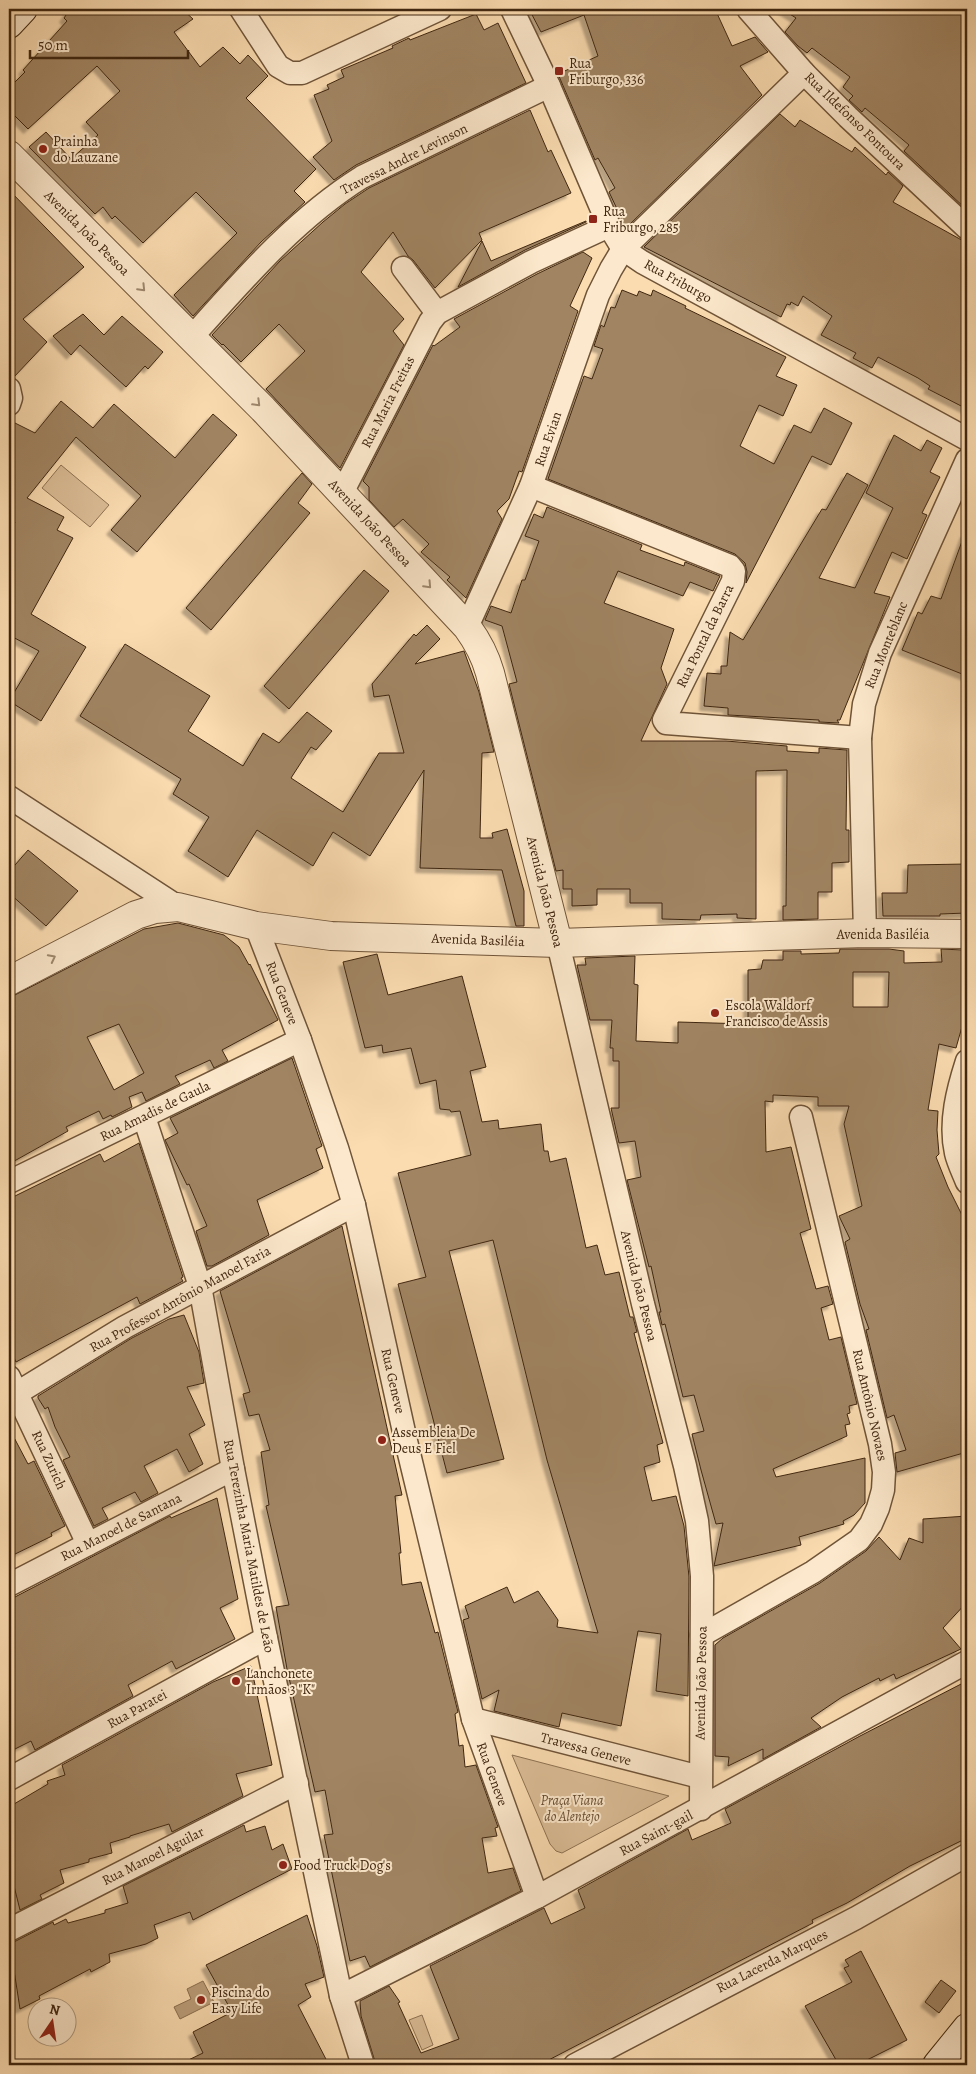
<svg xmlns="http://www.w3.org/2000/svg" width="976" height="2074" viewBox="0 0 976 2074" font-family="Alegreya,serif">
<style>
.green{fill:#dbbd96;stroke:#8e7253}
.water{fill:#bb9e7a;stroke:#8a6e50}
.building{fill:#a18564;stroke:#402710;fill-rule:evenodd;filter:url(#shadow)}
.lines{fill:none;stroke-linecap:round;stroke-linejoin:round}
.minor-casing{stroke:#6f5438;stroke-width:25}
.tertiary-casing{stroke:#6f5438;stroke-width:30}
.secondary-casing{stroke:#402710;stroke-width:30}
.minor{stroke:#fce8cc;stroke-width:22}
.tertiary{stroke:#fce8cc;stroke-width:28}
.secondary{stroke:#fce8cc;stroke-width:28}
.oneway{stroke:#9e886e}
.poi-dot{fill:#8f2418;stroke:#fce8cc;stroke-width:2}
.labels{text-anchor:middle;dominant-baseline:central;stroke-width:4;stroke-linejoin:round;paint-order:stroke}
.poi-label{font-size:14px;fill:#402710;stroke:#fce8cc;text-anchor:start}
.street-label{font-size:14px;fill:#402710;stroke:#fce8cc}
.park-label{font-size:14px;font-style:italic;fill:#674c32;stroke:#fce8cc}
</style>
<defs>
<filter id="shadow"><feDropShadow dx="-4.5" dy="4.5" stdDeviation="1" flood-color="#0004"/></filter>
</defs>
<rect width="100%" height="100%" fill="#fbdcb1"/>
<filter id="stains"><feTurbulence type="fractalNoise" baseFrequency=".004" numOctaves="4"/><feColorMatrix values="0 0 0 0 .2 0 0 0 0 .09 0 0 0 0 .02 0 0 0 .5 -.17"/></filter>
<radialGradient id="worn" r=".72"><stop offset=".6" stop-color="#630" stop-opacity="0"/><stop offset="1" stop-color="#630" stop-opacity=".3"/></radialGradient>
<g class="green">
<path d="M61,465L109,505L90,527L42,488Z"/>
<path d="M512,1755L669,1796L562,1853L556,1851L550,1844Z"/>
<path d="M422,2015L433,2045L422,2050L409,2020Z"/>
</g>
<path class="water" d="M203,1981L214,2002L180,2019L174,2007L191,1999L187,1989Z"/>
<g class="building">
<path d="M70,9H182L193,19L174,32L200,67L223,47L240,64L248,55L268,76L246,98L316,169L294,191L305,202L261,242L193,316L174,295L237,233L196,192L143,243L115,216L112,219L103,207L95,214L29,147L46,132L71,159L98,135L86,122L120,91L97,66L28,129L9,110V88L25,72L23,70L67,21L64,18Z"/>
<path d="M529,9H715L732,46L755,37L768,52L740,66L762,95L626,228L609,192L615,188L598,158L595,160L558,74L598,56L584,15L541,32Z"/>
<path d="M782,9H967V210L904,151L909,145L865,108L862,112L849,100L853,96L843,87L850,77L812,48L807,53L798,46L785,32L796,18Z"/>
<path d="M476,14L484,30L498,23L526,83L356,165L334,180L313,157L332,141L314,95L329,89L327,85L344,77L341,70L393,48L392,46L409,38L410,40Z"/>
<path d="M530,110L548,152L551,150L571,193L479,233L482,240L435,288L413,260L408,256L393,232L361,272L404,319L393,331L404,345L340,468L266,389L305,351L279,324L241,362L223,344L222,345L212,335L280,261L323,222L345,204L369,188Z"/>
<path d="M780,114L795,127L800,120L852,152L855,147L886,175L888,172L903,186L893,202L967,243V409L928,389L930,386L918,378L878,357L872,368L853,358L856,353L821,335L832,316L803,296L798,306L791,302L790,305L787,304L781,317L644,247Z"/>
<path d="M9,190L84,267L23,319L47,342L14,377L9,376Z"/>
<path d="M586,221V222L525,250L458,287L482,241L491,261Z"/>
<path d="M583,252L592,258L570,306L578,311L522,472L519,471L509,499L497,511L502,519L466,598L447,580L450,577L421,552L429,544L403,519L394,527L369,500V487L363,481L433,345L434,346L460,327L454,319L537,274Z"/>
<path d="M622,290L637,296L639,291L651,296L653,290L686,306L685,308L786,357L776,376L797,385L783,416L759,405L740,446L774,464L794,425L811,433L824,408L852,423L831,465L812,456L746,583L747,572L745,563L735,554L548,479L584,376L592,379L603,349L594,346L601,325L604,327L611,307L615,308Z"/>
<path d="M83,314L104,335L122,316L163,352L148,369L145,366L126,387L80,345L71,355L53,336Z"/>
<path d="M61,401L93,428L114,404L175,458L213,414L237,435L137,552L111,530L141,496L76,437L27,498L64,517L57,530L73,538L31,614L86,647L41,721L9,701L39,651L9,635V534L15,522L9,520V420L35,433Z"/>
<path d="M894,435L921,451L927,440L942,448L930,472L940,477L922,513L927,515L907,559L892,552L874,593L890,597L840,720H837L839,723L819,722V720L728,715V708L704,706L707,673L721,674V666H727L730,632L743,640L822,509L826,510L847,473L868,485L819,578L855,588L893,508L866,493Z"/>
<path d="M302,473L312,484L298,503L310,513L211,630L186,608Z"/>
<path d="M547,507L642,545L640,550L684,566L685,562L720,576L713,591L690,582L683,596L618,571L604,603L674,629L661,668L667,684L641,741H726L787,746V751L819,753V748L847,750L846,830H849V862L832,863V892H818V919L783,920V906H786L787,770L756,771V919L737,918V914L701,915L700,920L662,919V903H630V889H597V905L572,906V889H563V870L556,871L509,684L517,682L502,626L485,620L491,606L511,613L522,580H525L539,541L525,536L534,514L543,518Z"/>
<path d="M965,533H967V676L902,650L918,612L922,614L931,596L941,599Z"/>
<path d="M364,570L389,591L289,709L264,686Z"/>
<path d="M427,625L440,639L415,664L464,651L479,692L494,752L482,753L480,838H493L492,833L507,829L524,891V926H516L502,870L420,868L424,770L370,856L333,832L313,866L257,830L228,877L188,851L209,817L173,794L181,779L80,716L125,644L210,696L188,731L243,766L263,733L279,743L307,712L332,731L316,750L311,747L291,778L343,812L379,753H404L389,695L374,697L372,684L414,634L416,636Z"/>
<path d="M28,850L78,891L46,926L9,893V872Z"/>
<path d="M967,864V913L940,914V916H883L882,893H907L908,865Z"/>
<path d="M178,923L224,935L239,947L249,965L250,964L278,1020L222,1050L228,1061L214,1068L210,1060L175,1076L180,1084L146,1101L142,1092L129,1097L132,1107L112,1117L111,1115L103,1119L99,1111L66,1127L68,1131L9,1164V998L144,929ZM119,1024L144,1073L114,1090L87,1037Z"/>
<path d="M840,949H889L904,951V963L942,962L941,949L963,950L962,956H967V1009L956,1048L939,1044L928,1110L938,1111L937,1130L939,1154L936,1157L948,1187L967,1225V1452L897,1472L895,1453L906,1450L894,1415L887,1418L866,1330L869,1329L860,1304L845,1242L850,1239L839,1216L862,1206L844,1124L849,1106H818V1097L773,1095V1102L765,1101L766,1152L791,1147L811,1229L800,1233L816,1289L828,1286L833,1304L821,1308L829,1340L841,1337L857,1404L849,1406L850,1413L847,1414L850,1424L845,1425L847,1436L773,1469L776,1477L865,1458V1503L854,1515L843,1521L844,1524L799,1537L801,1545L714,1566L723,1523L716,1524L701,1470L692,1434L704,1431L694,1395L683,1397L665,1324L662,1325L659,1312H661L651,1266L649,1267L627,1180L641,1177L635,1141L619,1143L611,1108H619V1061H613V1048H610L612,1020H590L577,965H586L585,958L635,956L634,984L638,985L636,1041L678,1043V1022L748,1024V970L761,969L763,960H783V951H801V954L839,953ZM853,972H889L888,1007H853Z"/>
<path d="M377,954L388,995L462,976L486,1067L470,1071L482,1122L498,1120L499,1129L541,1124L544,1151H548L550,1162L566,1158L586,1248L597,1245L605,1275L619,1272L630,1317H633L637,1332L634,1333L663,1443L657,1445L660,1462L644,1467L652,1501L676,1496L684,1526L689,1577L688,1696L656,1691L661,1634L638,1631L621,1726L562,1713L559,1727L494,1711L499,1690L482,1699L463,1620L469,1618L465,1606L507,1587L514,1603L538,1591L558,1620L557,1627L598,1633L547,1460L493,1240L449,1251L504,1459L447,1473L398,1284L426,1277L398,1173L471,1155L460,1111L451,1112L450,1110L440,1109L436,1080L420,1084L411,1048L383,1053L382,1045L365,1048L343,962Z"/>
<path d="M292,1058L322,1146L316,1149L323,1168L257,1200L269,1235L212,1266H207L196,1231L207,1226L189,1184L187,1185L166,1142L165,1140L178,1133L170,1118Z"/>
<path d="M139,1143L183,1277L181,1278L183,1281L140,1304L137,1297L16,1362L9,1348V1199L100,1154L104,1162Z"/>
<path d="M342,1226L402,1495L395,1496L401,1553H399L402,1585L421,1582L435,1633L438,1632L458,1712L455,1714L459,1746L463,1745L465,1767L476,1765L498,1827L495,1828L497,1836L482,1838L488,1873L513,1868L521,1891L370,1967L365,1956L350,1961L324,1835L333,1834L325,1790L315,1792L287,1669L276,1607L289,1605L266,1506L269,1505L261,1452L270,1450L259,1414L249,1416L243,1394L250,1392L220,1291Z"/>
<path d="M184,1315L199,1352L204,1383L187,1387L205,1425L189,1434L203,1464L189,1472L177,1449L144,1466L158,1493L141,1502L135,1492L102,1508L108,1519L94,1526L63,1460L70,1457L55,1427L48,1407L45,1409L38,1398V1396L132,1338L169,1319Z"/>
<path d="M9,1428L28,1464L34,1461L65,1526L51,1533L52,1536L9,1557Z"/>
<path d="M217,1498L238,1599L220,1608L235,1639L176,1669L172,1661L128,1685L133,1696L35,1750L31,1741L9,1752V1598L15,1597L170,1516L171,1518Z"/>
<path d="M967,1516V1602L943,1628L961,1649L896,1679L894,1674L880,1681L879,1678L842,1697L811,1718L821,1727L763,1759V1749L728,1766L729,1757L715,1756V1645L723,1638L820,1583L866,1551L879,1537L900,1560L909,1538L923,1543V1519Z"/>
<path d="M251,1666L272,1765L236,1774L243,1796L172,1832L169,1824L130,1836V1837L110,1843L112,1853L89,1859V1862L60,1870L64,1883L40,1895L42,1899L20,1910L13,1882L9,1885V1807L48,1784L47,1781L65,1775L62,1765L213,1682Z"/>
<path d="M967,1681V1838L910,1866L847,1903L812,1920L813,1923L539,2065H376L361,2016L360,2001L389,1986L400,2002L398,2003L421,2053L459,2039L430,1966L544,1908L551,1924L585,1908L578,1890L688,1829L692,1840L731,1823L725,1809L860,1736Z"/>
<path d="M244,1825L246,1832L265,1826L272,1850L283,1844L292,1869L193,1920L190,1912L154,1925L158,1938L146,1944L109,1954L110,1962L91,1972L90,1969L39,1996L40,1999L20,2009L10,1944L53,1922L54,1925L66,1919L68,1923L105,1913V1910L128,1903L123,1886Z"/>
<path d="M307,1915L317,1946L324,1977L305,1984L311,1997L298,2005L329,2065H178L203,2053L193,2032L232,2012L206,1965Z"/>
<path d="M861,1951L907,2040L857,2065H839L805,2006L852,1982L844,1968L849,1966L845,1960Z"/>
<path d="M941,1980L956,1991L939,2013L925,2002Z"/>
</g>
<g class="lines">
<defs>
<g id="minor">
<path d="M241,9L278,66L290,73H302L440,9"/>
<path d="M512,9L549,86L609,226L623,249L642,262L967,439"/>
<path d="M748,9L804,73L848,117L967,228"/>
<path d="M403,268L437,313"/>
<path d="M191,338C243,280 295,219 362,177L549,86"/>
<path d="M9,389L11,398L9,404"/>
<path d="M531,486L730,566L734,571L733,581L664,720L666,723L860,738"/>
<path d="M342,493L430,322L437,313L531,262L609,226"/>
<path d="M467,627L531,486L598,295L611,269L623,249L804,73"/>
<path d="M9,797L178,907"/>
<path d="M256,926L300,1040L337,1148L354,1205L406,1441L473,1719L537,1897"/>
<path d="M865,933L860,738L864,704L880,653L967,460"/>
<path d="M558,943L643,1304L685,1466L697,1521L702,1576L701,1809"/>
<path d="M967,1061C958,1089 949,1122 956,1153C958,1162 963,1172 967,1182"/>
<path d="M144,1117L200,1286L233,1469L266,1638L341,1996L363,2065"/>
<path d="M9,1182L300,1040"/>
<path d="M9,1377L88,1544"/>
<path d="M9,1398L125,1327L354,1205"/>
<path d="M9,1585L233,1469"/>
<path d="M702,1635L813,1572L859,1540L871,1524L878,1508L883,1490L884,1472L880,1444L801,1117"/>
<path d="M473,1719L700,1777"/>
<path d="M9,1779L266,1638"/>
<path d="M9,1930L297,1783"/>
<path d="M341,1996L537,1897L967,1662"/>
<path d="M575,2065L856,1918L967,1855"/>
</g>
<g id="tertiary">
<path d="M9,155L263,409L467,627C478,642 485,655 490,673L558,943"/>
<path d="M9,981L136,915L155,909L178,907L256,926L331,936L359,937L558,943L865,933L967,934"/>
</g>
<g id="secondary">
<path d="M9,24L23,9"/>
<path d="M937,2065L967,2028"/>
</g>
</defs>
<use href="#minor" class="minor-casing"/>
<use href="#tertiary" class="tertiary-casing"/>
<use href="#secondary" class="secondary-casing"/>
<use href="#minor" class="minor"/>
<use href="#tertiary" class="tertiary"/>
<use href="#secondary" class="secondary"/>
</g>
<defs><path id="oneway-chevron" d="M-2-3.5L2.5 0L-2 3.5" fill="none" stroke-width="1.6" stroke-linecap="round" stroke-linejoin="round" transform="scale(1.25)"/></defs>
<g class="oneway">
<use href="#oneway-chevron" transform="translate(142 288) rotate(46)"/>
<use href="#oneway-chevron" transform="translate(257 403) rotate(45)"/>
<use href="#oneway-chevron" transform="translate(428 585) rotate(47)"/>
<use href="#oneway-chevron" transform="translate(52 958) rotate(-27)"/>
</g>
<g class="poi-dot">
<rect x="554" y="66" width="10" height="10" rx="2.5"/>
<circle cx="43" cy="149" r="5"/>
<rect x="588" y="214" width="10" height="10" rx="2.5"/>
<circle cx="715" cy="1013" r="5"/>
<circle cx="382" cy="1440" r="5"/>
<circle cx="236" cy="1681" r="5"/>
<circle cx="283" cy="1865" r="5"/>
<circle cx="201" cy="2000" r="5"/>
</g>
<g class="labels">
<g class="poi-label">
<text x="569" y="63">Rua<tspan x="569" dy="16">Friburgo, 336</tspan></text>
<text x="53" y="141">Prainha<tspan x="53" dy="16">do Lauzane</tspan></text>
<text x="603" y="211">Rua<tspan x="603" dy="16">Friburgo, 285</tspan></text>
<text x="725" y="1005">Escola Waldorf<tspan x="725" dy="16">Francisco de Assis</tspan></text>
<text x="392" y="1432">Assembleia De<tspan x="392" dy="16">Deus E Fiel</tspan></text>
<text x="246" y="1673">Lanchonete<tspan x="246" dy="16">Irmãos 3 "K"</tspan></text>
<text x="293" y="1865">Food Truck Dog's</text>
<text x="211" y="1992">Piscina do<tspan x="211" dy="16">Easy Life</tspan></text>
</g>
<g class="street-label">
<text transform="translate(855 121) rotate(44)">Rua Ildefonso Fontoura</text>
<text transform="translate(404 159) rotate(-27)">Travessa Andre Levinson</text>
<text transform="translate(87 233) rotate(45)">Avenida João Pessoa</text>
<text transform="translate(678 281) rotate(29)">Rua Friburgo</text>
<text transform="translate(388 402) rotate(-63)">Rua Maria Freitas</text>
<text transform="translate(548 439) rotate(-71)">Rua Evian</text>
<text transform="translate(370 523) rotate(47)">Avenida João Pessoa</text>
<text transform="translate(705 636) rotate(-64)">Rua Pontal da Barra</text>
<text transform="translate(886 645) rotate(-68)">Rua Monteblanc</text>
<text transform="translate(545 892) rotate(76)">Avenida João Pessoa</text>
<text x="883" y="934">Avenida Basiléia</text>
<text transform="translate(478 940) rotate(2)">Avenida Basiléia</text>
<text transform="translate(282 993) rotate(69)">Rua Geneve</text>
<text transform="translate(155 1111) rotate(-26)">Rua Amadis de Gaula</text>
<text transform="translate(639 1286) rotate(76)">Avenida João Pessoa</text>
<text transform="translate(180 1299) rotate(-29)">Rua Professor Antônio Manoel Faria</text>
<text transform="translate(393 1381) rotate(77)">Rua Geneve</text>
<text transform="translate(870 1405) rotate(77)">Rua Antônio Novaes</text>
<text transform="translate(49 1460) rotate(65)">Rua Zurich</text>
<text transform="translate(121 1527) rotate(-27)">Rua Manoel de Santana</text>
<text transform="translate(249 1546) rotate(79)">Rua Terezinha Maria Matildes de Leão</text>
<text transform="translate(701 1683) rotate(-89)">Avenida João Pessoa</text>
<text transform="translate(137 1709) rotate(-29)">Rua Paratei</text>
<text transform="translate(586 1749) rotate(15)">Travessa Geneve</text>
<text transform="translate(492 1774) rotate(70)">Rua Geneve</text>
<text transform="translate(656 1833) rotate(-28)">Rua Saint-gail</text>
<text transform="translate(153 1856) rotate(-27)">Rua Manoel Aguilar</text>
<text transform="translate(772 1961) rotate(-27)">Rua Lacerda Marques</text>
</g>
<g class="park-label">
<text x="572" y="1800">Praça Viana<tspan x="572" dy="16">do Alentejo</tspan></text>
</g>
</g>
<rect width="976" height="2074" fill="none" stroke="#fbdcb1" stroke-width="30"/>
<rect x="10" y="10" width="956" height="2054" fill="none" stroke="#402710" stroke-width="2.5"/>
<rect x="15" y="15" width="946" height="2044" fill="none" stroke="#402710"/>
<g transform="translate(52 2022) rotate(13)"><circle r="24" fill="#fce8cc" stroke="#b19b81"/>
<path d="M0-4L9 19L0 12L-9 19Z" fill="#8f2418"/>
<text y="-8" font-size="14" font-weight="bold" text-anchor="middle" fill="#402710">N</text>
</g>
<path d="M30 50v8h158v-8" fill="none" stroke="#402710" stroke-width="2.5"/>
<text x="38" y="50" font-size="15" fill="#402710" stroke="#fce8cc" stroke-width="4" paint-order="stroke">50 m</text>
<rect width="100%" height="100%" filter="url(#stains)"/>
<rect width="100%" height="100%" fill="url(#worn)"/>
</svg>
